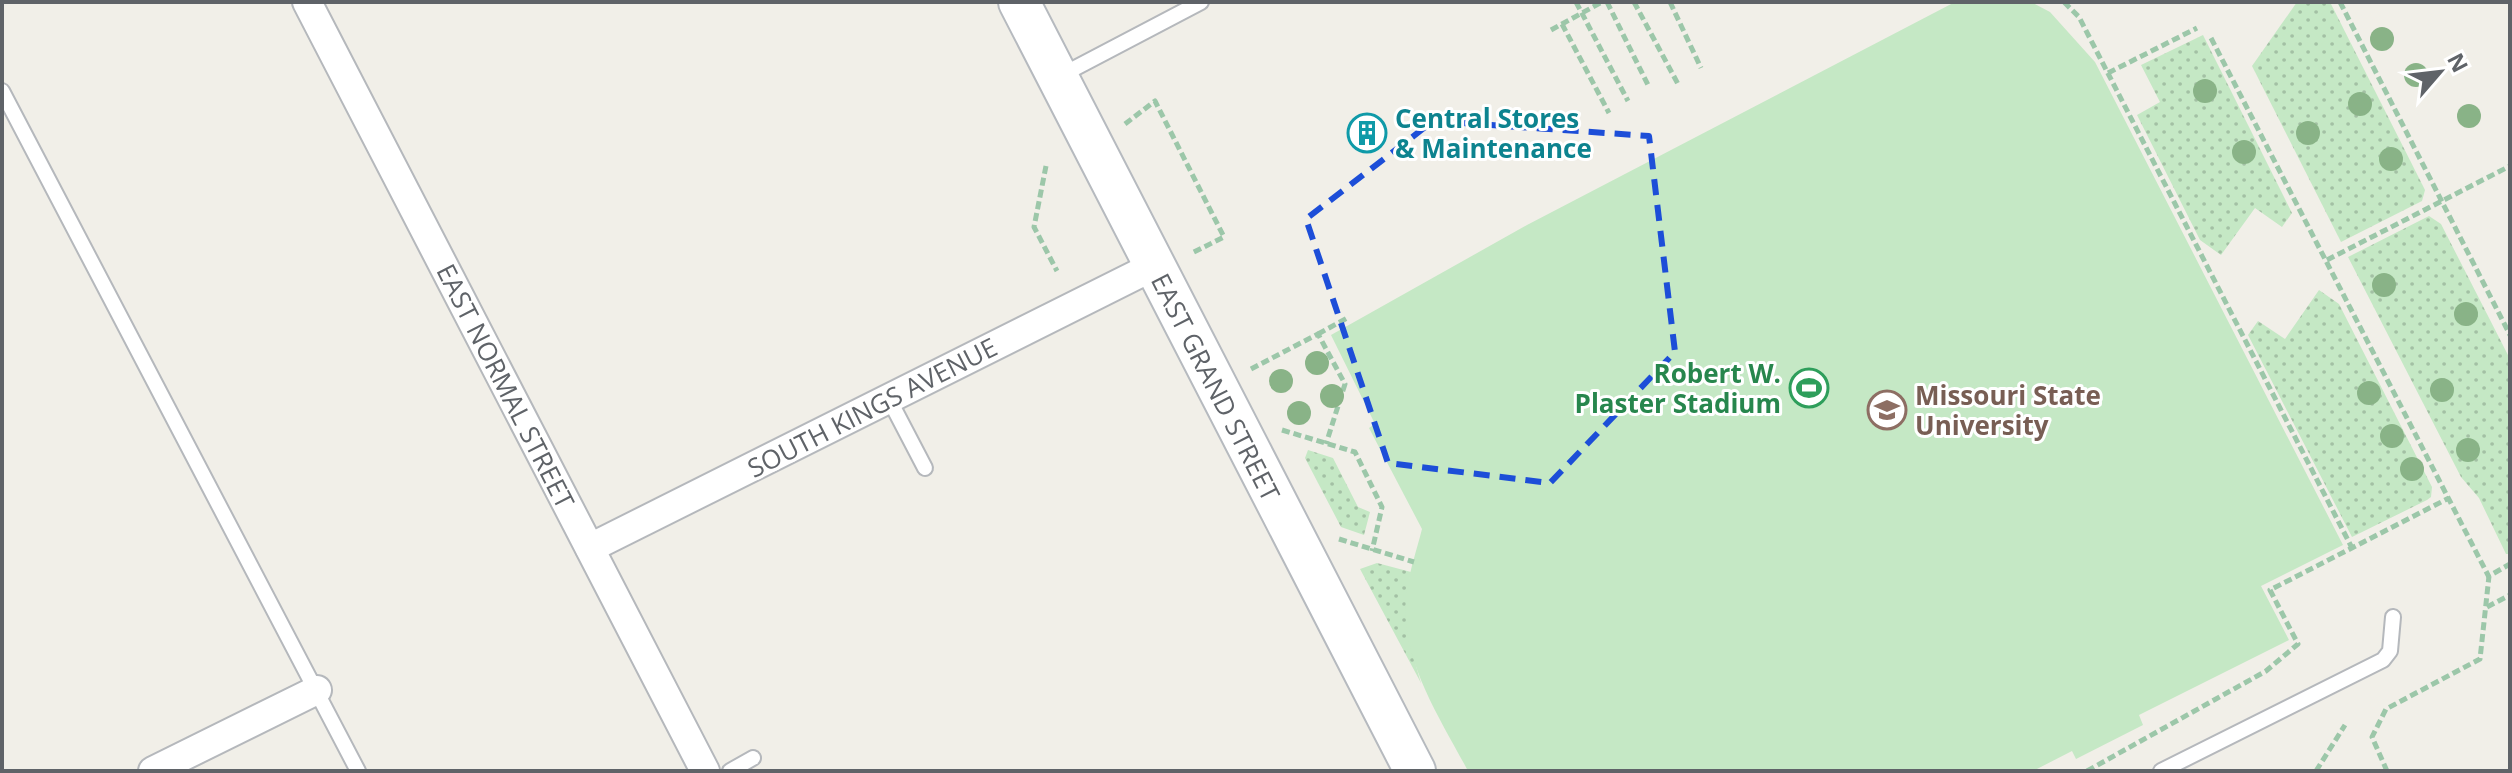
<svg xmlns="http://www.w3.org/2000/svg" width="2512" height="773" viewBox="0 0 2512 773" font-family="'Open Sans',sans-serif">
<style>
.grass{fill:url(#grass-dots)}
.pitch{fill:#c5e8c5}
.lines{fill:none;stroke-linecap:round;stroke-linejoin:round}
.lane-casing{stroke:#b5b8bc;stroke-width:18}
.street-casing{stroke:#b5b8bc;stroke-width:32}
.secondary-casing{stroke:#b6babf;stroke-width:44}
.path{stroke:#9cc7a9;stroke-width:5;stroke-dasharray:8 4;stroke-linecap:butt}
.lane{stroke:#fff;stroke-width:14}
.street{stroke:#fff;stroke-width:28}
.secondary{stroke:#fff;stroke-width:40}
.tree{fill:#89b387}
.marked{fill:none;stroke:#1d4ed8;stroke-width:6;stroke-dasharray:16 10;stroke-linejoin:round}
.labels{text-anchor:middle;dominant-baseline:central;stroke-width:6;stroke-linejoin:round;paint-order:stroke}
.culture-label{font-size:26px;font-weight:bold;fill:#0d838f;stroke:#fff;text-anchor:start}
.leisure-label{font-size:26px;font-weight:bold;fill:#27864d;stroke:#fff;text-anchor:end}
.street-label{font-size:26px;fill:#5f6368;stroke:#fff}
.education-label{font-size:26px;font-weight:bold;fill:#785e54;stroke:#fff;text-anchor:start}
</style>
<defs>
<pattern id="grass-dots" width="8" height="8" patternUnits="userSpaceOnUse" patternTransform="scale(2)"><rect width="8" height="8" fill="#c5e8c5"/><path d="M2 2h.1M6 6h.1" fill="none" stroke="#a3c0a4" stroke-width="1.8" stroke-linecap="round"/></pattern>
</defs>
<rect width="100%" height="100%" fill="#f1efe8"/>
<g class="grass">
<path d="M2297,2H2330L2425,190L2422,201L2341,242L2252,66Z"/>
<path d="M2203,35L2292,213L2282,227L2255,208L2221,255L2200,240L2137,115L2160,102L2141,65Z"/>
<path d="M2429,216L2441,224L2510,359V554H2506L2479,498L2461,477L2348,257Z"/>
<path d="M2319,290L2339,304L2432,487L2431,497L2427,500L2352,537L2248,335L2258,321L2285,339Z"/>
<path d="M1308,450L1333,458L1358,507L1370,512L1364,535L1341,527L1305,458Z"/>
<path d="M1377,563L1411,572C1402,611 1410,645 1421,683L1360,569Z"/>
</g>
<path class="pitch" d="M1955,2H2031L2050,12L2095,62L2343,545L2261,586L2289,640L2139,715L2143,725L2076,759L2072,751L2033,771H1468C1439,716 1397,655 1407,590C1410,569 1417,549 1422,529L1369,428L1375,424L1331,335L1527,225Z"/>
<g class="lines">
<defs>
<g id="lane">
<path d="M1060,76L1201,2"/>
<path d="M2,91L358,771"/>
<path d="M889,399L925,468"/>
<path d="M730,771L753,758"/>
<path d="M2161,771L2383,660L2390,651L2393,617"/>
</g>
<g id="street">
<path d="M307,2L705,771"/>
<path d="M590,548L1154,266"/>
<path d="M153,771L317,690"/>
</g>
<path id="secondary" d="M1019,2L1415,771"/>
</defs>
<use href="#lane" class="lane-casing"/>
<use href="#street" class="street-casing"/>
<use href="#secondary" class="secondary-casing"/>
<g class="path">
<path d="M1576,2L1628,101"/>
<path d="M1607,2L1649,87"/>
<path d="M1634,2L1678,84"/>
<path d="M1670,2L1701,68"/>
<path d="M2064,2L2079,17L2352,548"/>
<path d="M2340,2L2510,335"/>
<path d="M1562,24L1609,113"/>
<path d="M1551,30L1602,2"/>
<path d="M2211,38L2489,577"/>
<path d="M2108,73L2197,28"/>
<path d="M1125,124L1155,101L1224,237L1192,253"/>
<path d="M1046,166L1034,227L1057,271"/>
<path d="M2327,260L2510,166"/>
<path d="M1318,334L1349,317"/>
<path d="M1251,369L1318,334L1345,384L1326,444"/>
<path d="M1282,430L1355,452L1382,507L1372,551"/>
<path d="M1339,539L1414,562"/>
<path d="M2487,607L2510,595"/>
<path d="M2087,771L2266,671L2298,644L2270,590L2449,498"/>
<path d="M2316,771L2345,725"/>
<path d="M2387,771L2372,737L2386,709L2480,659L2489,576L2510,564"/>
</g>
<use href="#lane" class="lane"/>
<use href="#street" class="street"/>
<use href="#secondary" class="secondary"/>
</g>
<g class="tree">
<circle cx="2382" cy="39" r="12"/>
<circle cx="2416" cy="75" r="12"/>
<circle cx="2205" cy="91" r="12"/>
<circle cx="2360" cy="104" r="12"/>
<circle cx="2469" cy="116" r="12"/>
<circle cx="2308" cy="133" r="12"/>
<circle cx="2244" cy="152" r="12"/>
<circle cx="2391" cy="159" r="12"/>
<circle cx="2384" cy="285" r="12"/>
<circle cx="2466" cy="314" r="12"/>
<circle cx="1317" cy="363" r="12"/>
<circle cx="1281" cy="381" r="12"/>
<circle cx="2442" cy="390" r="12"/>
<circle cx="2369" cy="393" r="12"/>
<circle cx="1332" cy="396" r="12"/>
<circle cx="1299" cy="413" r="12"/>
<circle cx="2392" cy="436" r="12"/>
<circle cx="2468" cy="450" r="12"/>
<circle cx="2412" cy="469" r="12"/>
</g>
<path class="marked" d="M1433,121L1649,136L1675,352L1550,483L1388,463L1306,219Z"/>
<defs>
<symbol id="building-ring" viewBox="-11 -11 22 22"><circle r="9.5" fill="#fff" stroke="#0f9aa8" stroke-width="1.5"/><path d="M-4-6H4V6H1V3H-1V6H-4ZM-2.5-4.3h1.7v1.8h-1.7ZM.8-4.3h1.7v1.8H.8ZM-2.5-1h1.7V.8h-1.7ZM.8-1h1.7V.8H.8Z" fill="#0f9aa8"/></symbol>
<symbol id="stadium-ring" viewBox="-11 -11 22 22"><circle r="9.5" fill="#fff" stroke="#2e9e5b" stroke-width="1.5"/><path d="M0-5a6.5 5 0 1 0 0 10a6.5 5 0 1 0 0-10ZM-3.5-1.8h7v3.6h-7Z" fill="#2e9e5b"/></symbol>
<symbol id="university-ring" viewBox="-11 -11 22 22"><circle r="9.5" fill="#fff" stroke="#8d6e63" stroke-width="1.5"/><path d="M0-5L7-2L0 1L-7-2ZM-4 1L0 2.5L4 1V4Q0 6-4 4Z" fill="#8d6e63"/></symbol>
</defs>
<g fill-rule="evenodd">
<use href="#building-ring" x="1345" y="111" width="44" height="44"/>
<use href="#stadium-ring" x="1787" y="366" width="44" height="44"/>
<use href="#university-ring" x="1865" y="388" width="44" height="44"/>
</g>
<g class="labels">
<g class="culture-label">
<text x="1395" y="118">Central Stores<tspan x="1395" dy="30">&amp; Maintenance</tspan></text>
</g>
<g class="leisure-label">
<text x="1781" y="373">Robert W.<tspan x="1781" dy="30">Plaster Stadium</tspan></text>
</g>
<g class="street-label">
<text transform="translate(506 386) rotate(63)">EAST NORMAL STREET</text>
<text transform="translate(1216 387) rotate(63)">EAST GRAND STREET</text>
<text transform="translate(872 407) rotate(-27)">SOUTH KINGS AVENUE</text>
</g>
<g class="education-label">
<text x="1915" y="395">Missouri State<tspan x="1915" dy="30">University</tspan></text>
</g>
</g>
<rect width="2512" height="773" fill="none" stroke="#5f6368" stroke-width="8"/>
<g transform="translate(2440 72) rotate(62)" stroke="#ffffff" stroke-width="6" paint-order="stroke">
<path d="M0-6L14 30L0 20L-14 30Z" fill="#5f6368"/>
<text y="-12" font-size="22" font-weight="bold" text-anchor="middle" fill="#5f6368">N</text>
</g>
</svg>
